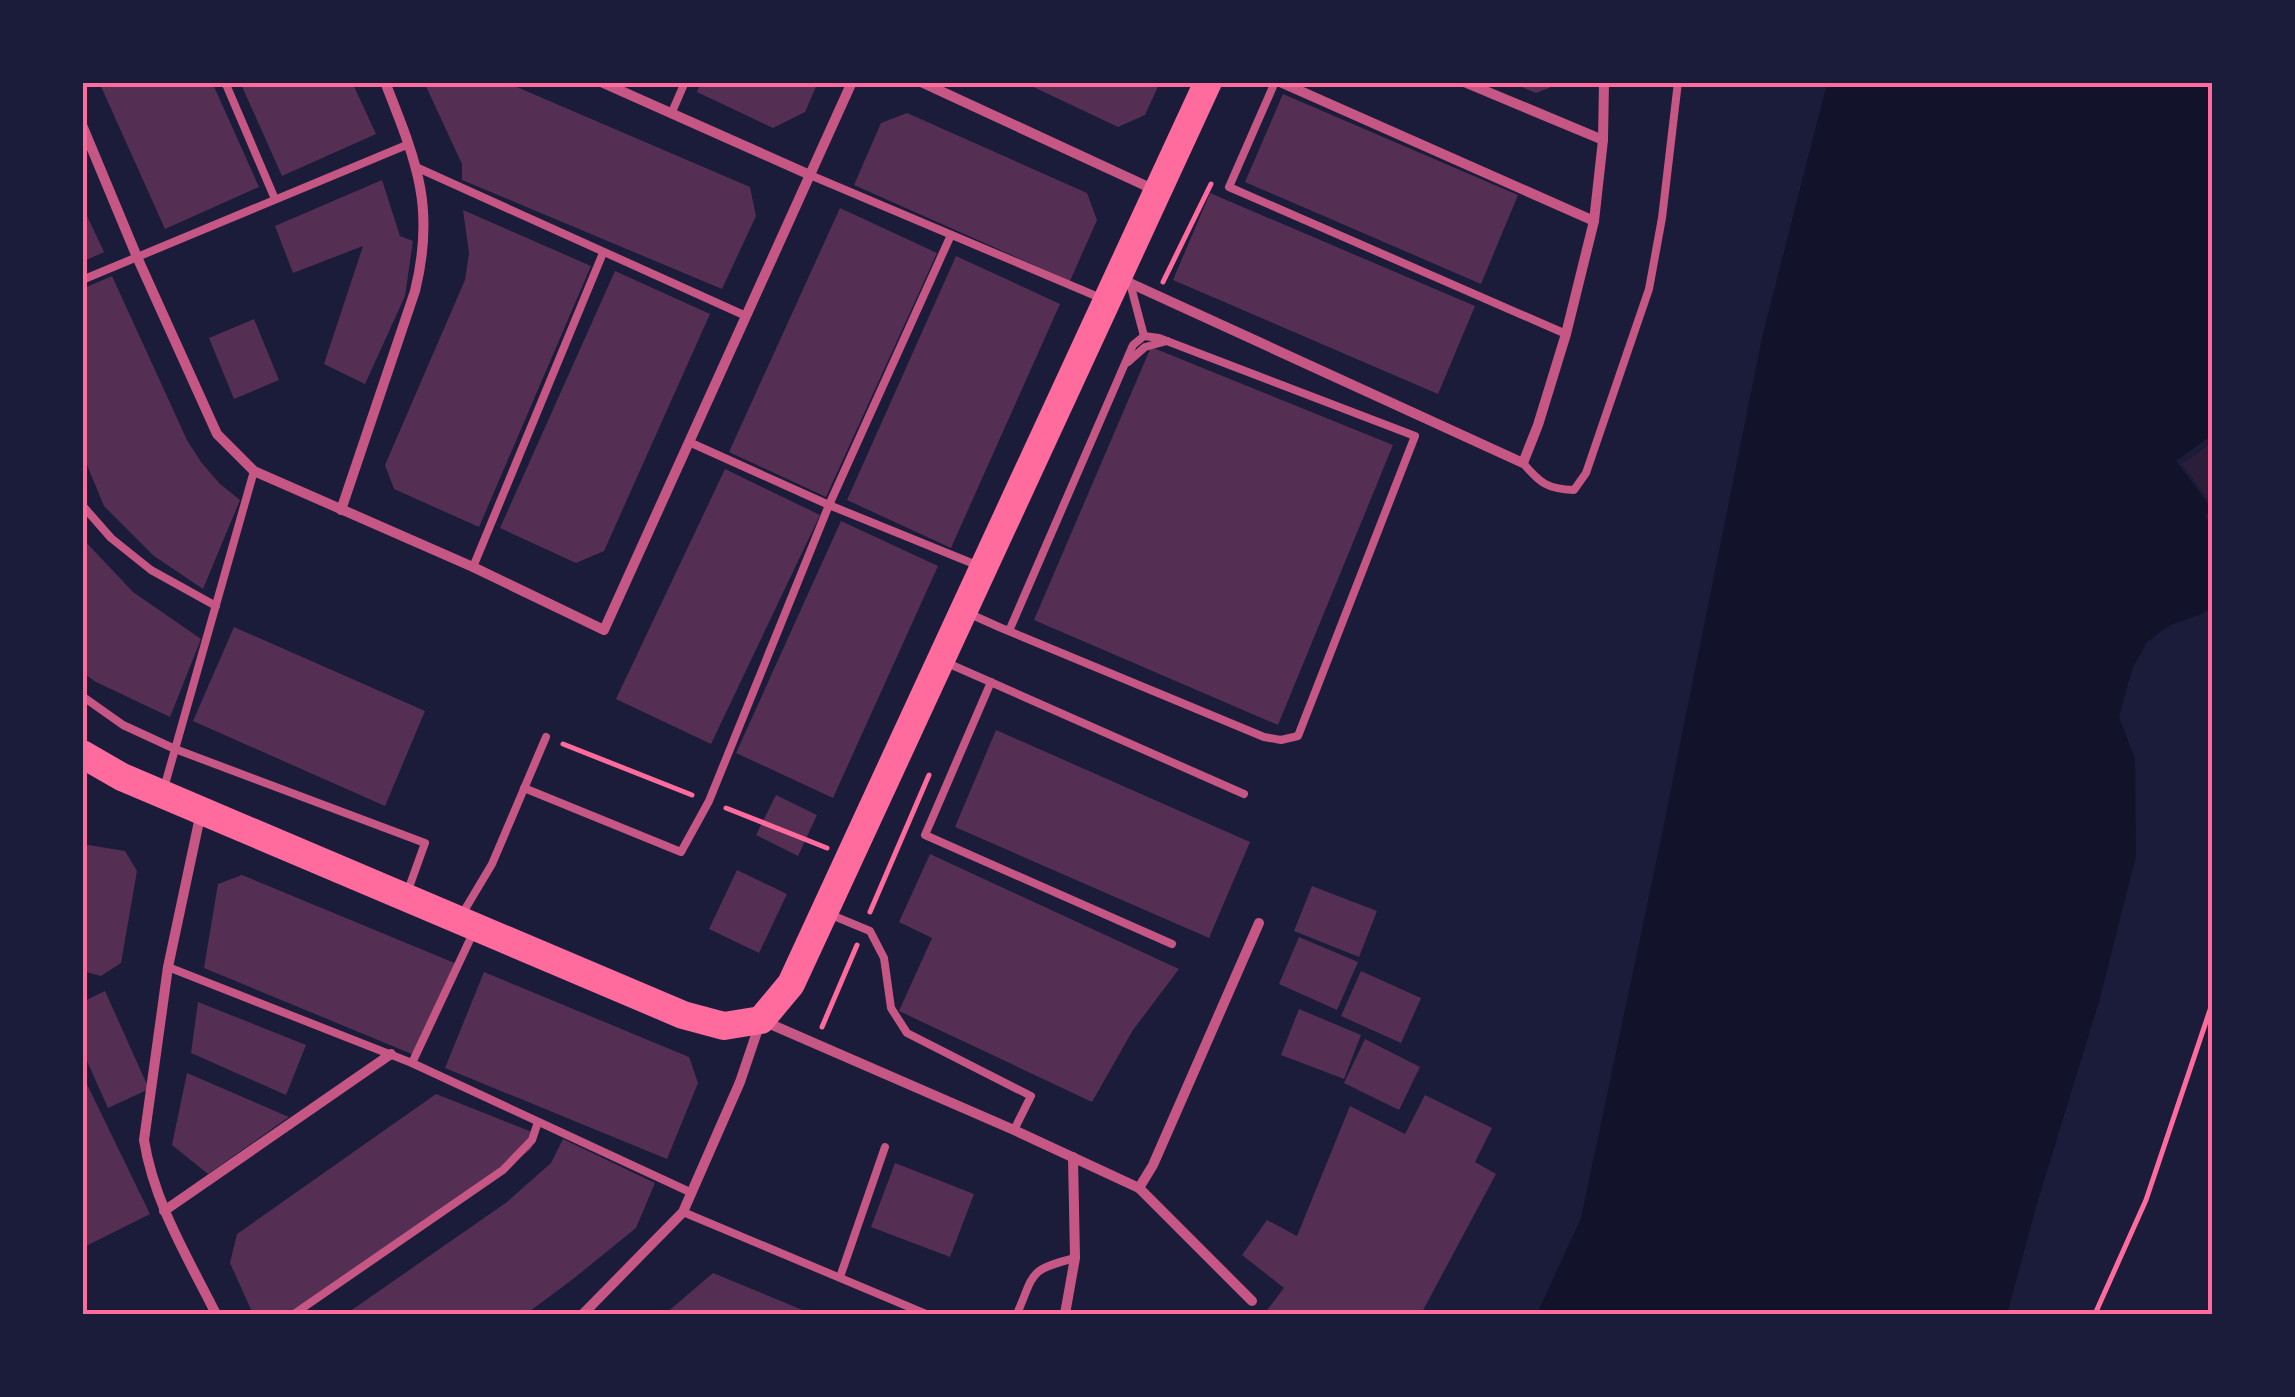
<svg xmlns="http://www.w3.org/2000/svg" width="2295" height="1397" viewBox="0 0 2295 1397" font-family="'Archivo Narrow',sans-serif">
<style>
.green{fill:#2a1e3b}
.water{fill:#12122b}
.building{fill:#542f53}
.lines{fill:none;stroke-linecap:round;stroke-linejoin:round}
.path{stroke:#ff6b9d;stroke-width:5}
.service{stroke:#c65784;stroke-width:8}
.minor{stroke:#c65784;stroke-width:10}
.trunk{stroke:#ff6b9d;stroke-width:28}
.neatline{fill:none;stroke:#ff6b9d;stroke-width:4}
</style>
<rect width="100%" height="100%" fill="#1b1b3a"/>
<path class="green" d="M2212,443V504L2182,464Z"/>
<path class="water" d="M1827,83H2212V435L2176,461L2212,509L2205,516L2212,526V607L2202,614L2170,625L2147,642L2132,669L2119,717L2135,759L2136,856L2100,998L2036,1207L2007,1314H1537L1581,1218L1660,844L1762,338Z"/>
<g class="building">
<path d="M99,82H212L259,187L165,229Z"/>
<path d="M240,82H352L376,134L282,176Z"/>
<path d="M424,82H505L750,187L756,216L722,289L462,180V164Z"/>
<path d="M701,82H818L805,112L773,128L697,92Z"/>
<path d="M1023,82H1160L1145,115L1118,127Z"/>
<path d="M1564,82L1536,93L1512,83V82Z"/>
<path d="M1283,94L1518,195L1481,284L1245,182Z"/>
<path d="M907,113L1087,193L1097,220L1070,281L854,185L881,123Z"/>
<path d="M382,180L400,236L413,241L405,296L365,384L324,364L363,246L293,273L275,226Z"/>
<path d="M1210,193L1475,306L1438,394L1173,280Z"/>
<path d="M82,205L104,252L82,262Z"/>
<path d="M840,208L937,253L826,497L729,452Z"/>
<path d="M463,210L591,266L479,527L394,489L385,465L465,280L469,253Z"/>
<path d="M956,256L1060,304L951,548L847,500Z"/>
<path d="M615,271L710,314L604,551L576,563L500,528Z"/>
<path d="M112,276L187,440L201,462L220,484L240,500L203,589L154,556L104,506L82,453V289Z"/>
<path d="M254,319L279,380L234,399L209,338Z"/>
<path d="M1151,347L1393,445L1278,725L1034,620Z"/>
<path d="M725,469L820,515L711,744L616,699Z"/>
<path d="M841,521L938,566L833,798L736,753Z"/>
<path d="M82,538L133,592L201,639L170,717L96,682L82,672Z"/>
<path d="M234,627L425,711L385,806L193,721Z"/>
<path d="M996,730L1250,842L1209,938L955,827Z"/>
<path d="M776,795L817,815L798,856L756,835Z"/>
<path d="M82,844L125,851L137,871L121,963L101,976L82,971Z"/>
<path d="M930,854L1179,969L1133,1030L1092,1102L899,1011L932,938L899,922Z"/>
<path d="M737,870L787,894L759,953L709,929Z"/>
<path d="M242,875L457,964L419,1057L204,968L218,884Z"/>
<path d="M1312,886L1377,911L1359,957L1294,931Z"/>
<path d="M1299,937L1358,962L1337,1010L1279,984Z"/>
<path d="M1361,971L1421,998L1401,1043L1341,1016Z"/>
<path d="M484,972L689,1057L698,1083L667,1159L445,1068Z"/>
<path d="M105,991L149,1089L108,1108L82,1050V1002Z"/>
<path d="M198,1002L306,1045L286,1095L191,1053Z"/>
<path d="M1299,1009L1361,1035L1344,1079L1281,1055Z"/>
<path d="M1365,1039L1420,1067L1399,1110L1344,1083Z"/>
<path d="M187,1073L289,1117L208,1174L172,1145Z"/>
<path d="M82,1074L150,1214L82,1248Z"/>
<path d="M436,1094L537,1134L531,1149L450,1210L299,1314H253L230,1263L237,1234Z"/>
<path d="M1425,1095L1492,1128L1475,1162L1496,1174L1421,1314H1264L1284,1288L1242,1255L1267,1220L1297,1236L1350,1106L1405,1134Z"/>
<path d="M563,1139L655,1183L636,1228L573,1279L526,1314H346L507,1202L551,1163Z"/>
<path d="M895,1163L974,1194L950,1257L871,1227Z"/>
<path d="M713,1273L812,1314H665Z"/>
</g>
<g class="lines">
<g class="path">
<path d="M1163,282L1211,184"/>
<path d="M563,744L692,795"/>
<path d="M726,808L827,848"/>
<path d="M870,912L929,775"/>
<path d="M822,1027L857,945"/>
<path d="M2095,1314L2146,1200L2212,1004"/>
</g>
<g class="service">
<path d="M225,82L275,199"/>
<path d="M1275,82L1229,187L1566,334"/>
<path d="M672,112L685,82"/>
<path d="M418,168L746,316"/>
<path d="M810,175L1103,299"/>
<path d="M82,280L409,144"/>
<path d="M1130,283L1144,336"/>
<path d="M1128,362L1145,347L1167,341"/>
<path d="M689,442L829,505L979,566"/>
<path d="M1523,463C1540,483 1547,489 1574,490L1586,473L1649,289L1662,218L1678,82"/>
<path d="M82,505L111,538L151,570L216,606"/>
<path d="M473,567L603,253"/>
<path d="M970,614L999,627L1264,737L1281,740L1298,736L1415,436L1159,338L1144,336L1133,345L1009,631"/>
<path d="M945,662L1244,794"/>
<path d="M991,682L925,835L1172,944"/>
<path d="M82,696L123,725L175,749L425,843L407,893"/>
<path d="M164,788L254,471"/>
<path d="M524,788L681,852L709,801L829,505L951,235"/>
<path d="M829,914L870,931L884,958L891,1008L907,1033L1031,1096L1014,1130"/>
<path d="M461,916L492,864L546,737"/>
<path d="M168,967L412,1063L692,1193"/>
<path d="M412,1063L474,931"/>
<path d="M683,1212L926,1314"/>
<path d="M840,1277L885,1147"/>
<path d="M294,1314L503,1170L532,1140L538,1122"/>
<path d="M1017,1314C1035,1272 1028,1270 1075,1258"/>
</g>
<g class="minor">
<path d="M601,82L810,175"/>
<path d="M921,82L1157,191"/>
<path d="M1280,82L1594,221"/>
<path d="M1464,82L1603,140"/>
<path d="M82,125L137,257L217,434L254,471L473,567L604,630L852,82"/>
<path d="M1121,279L1523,463L1538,425L1566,334L1594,221L1603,140L1604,82"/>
<path d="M341,510L415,291C436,206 416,161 385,82"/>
<path d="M201,812L168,967L144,1140C154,1203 188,1258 216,1314"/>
<path d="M1139,1188L1153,1165L1259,923"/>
<path d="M164,1211L391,1054"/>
<path d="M583,1314L683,1212L740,1082L761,1020L1014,1130L1139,1188L1252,1301"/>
<path d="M1065,1314L1075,1258L1073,1157"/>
</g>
<path class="trunk" d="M82,754L122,777L683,1015L724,1026L761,1020L791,984L1208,82"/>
</g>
<rect width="2295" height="1397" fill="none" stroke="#1b1b3a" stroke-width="170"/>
<rect x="85" y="85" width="2125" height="1227" class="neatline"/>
</svg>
